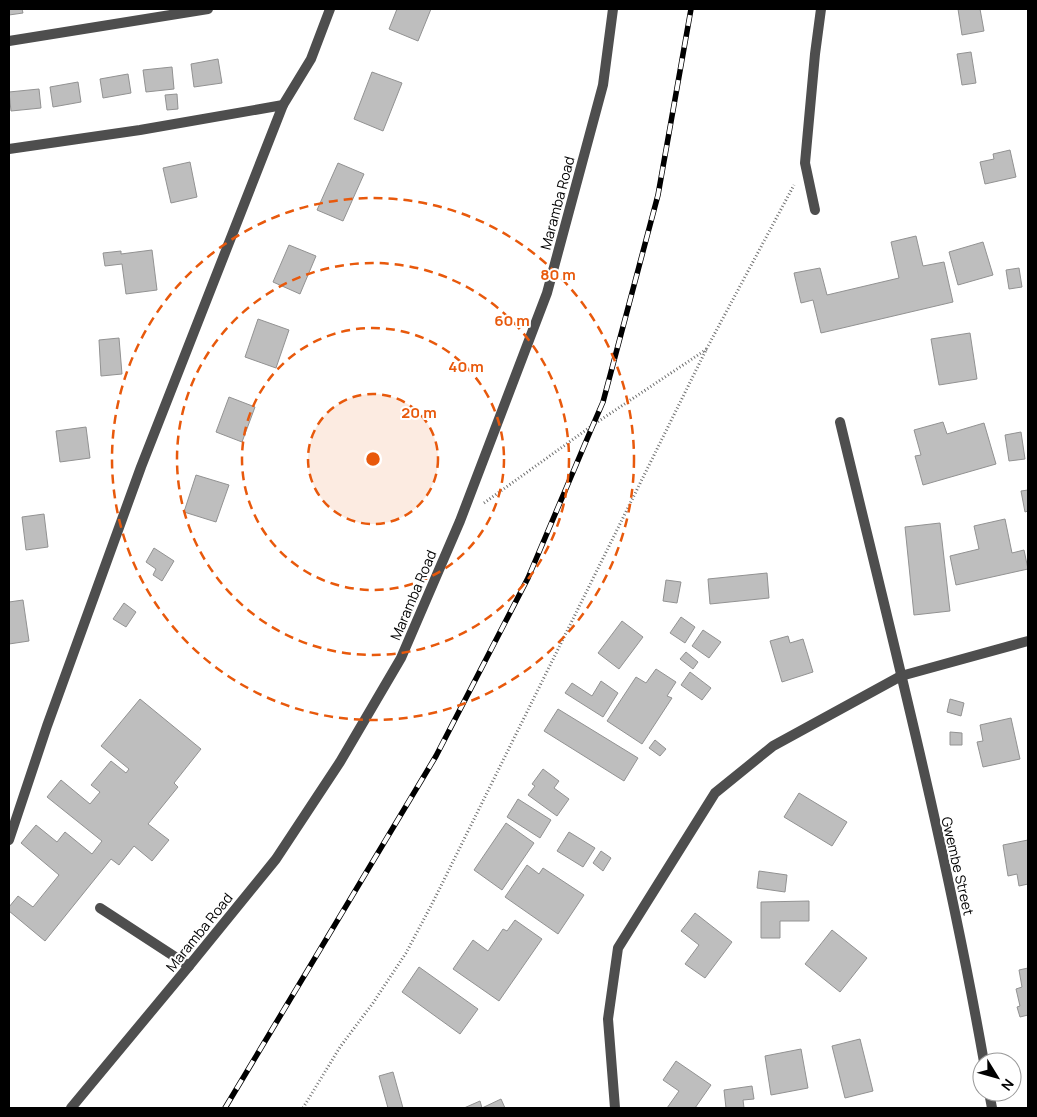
<svg xmlns="http://www.w3.org/2000/svg" width="1037" height="1117" viewBox="0 0 1037 1117" font-family="Manrope,sans-serif">
<style>
.building{fill:#bebebe;stroke:#929292}
.lines{fill:none;stroke-linecap:round;stroke-linejoin:round}
.path{stroke:#707070;stroke-width:3;stroke-dasharray:1 2.5;stroke-linecap:butt}
.service{stroke:#4e4e4e;stroke-width:10}
.minor{stroke:#4e4e4e;stroke-width:10}
.rail-casing{stroke:#000;stroke-width:5.5}
.rail{stroke:#fff;stroke-width:4;stroke-dasharray:11;stroke-linecap:butt}
.ring{fill:none;stroke:#e8590c;stroke-width:2.5;stroke-dasharray:9 6}
.labels{text-anchor:middle;dominant-baseline:central;stroke-width:4;stroke-linejoin:round;paint-order:stroke}
.street-label{font-size:14px;fill:#000;stroke:#fff}
.centre{fill:#e8590c;stroke:#fff;stroke-width:2.5}
.ring-label{font-size:15px;text-anchor:middle;font-weight:bold;fill:#e8590c;stroke:#fff;stroke-width:4;stroke-linejoin:round;paint-order:stroke}
</style>
<rect width="100%" height="100%" fill="#fff"/>
<g class="building">
<path d="M9,9H22L23,13L9,15Z"/>
<path d="M397,9H431L418,41L389,29Z"/>
<path d="M958,9H980L984,31L962,35Z"/>
<path d="M971,52L976,83L962,85L957,54Z"/>
<path d="M218,59L222,83L194,87L191,64Z"/>
<path d="M172,67L174,89L146,92L143,70Z"/>
<path d="M372,72L402,83L383,131L354,119Z"/>
<path d="M128,74L131,93L103,98L100,79Z"/>
<path d="M78,82L81,102L53,107L50,87Z"/>
<path d="M39,89L41,108L11,111L9,92Z"/>
<path d="M177,94L178,109L167,110L165,95Z"/>
<path d="M1010,150L1016,177L985,184L980,162L994,159L993,154Z"/>
<path d="M190,162L197,197L171,203L163,168Z"/>
<path d="M338,163L364,174L343,221L317,210Z"/>
<path d="M916,236L923,266L944,262L953,302L821,333L813,300L801,303L794,273L820,268L827,295L899,278L891,242Z"/>
<path d="M983,242L993,275L958,285L949,252Z"/>
<path d="M289,245L316,256L300,294L273,282Z"/>
<path d="M152,250L157,290L126,294L122,264L105,266L103,253L121,251V254Z"/>
<path d="M1019,268L1022,287L1009,289L1006,270Z"/>
<path d="M258,319L289,330L276,368L245,357Z"/>
<path d="M970,333L977,379L939,385L931,339Z"/>
<path d="M119,338L122,374L101,376L99,340Z"/>
<path d="M229,397L255,407L242,442L216,432Z"/>
<path d="M943,422L947,434L984,423L996,464L923,485L915,456L921,455L914,430Z"/>
<path d="M86,427L90,458L60,462L56,431Z"/>
<path d="M1021,432L1025,459L1009,461L1005,435Z"/>
<path d="M196,475L229,485L216,522L184,512Z"/>
<path d="M1028,490V511L1025,512L1021,491Z"/>
<path d="M44,514L48,547L26,550L22,517Z"/>
<path d="M1005,519L1012,553L1024,550L1028,569L956,585L950,556L979,549L974,526Z"/>
<path d="M940,523L950,611L914,615L905,527Z"/>
<path d="M154,548L174,561L162,581L153,575L156,569L146,562Z"/>
<path d="M767,573L769,598L710,604L708,579Z"/>
<path d="M666,580L681,582L677,603L663,601Z"/>
<path d="M23,600L29,641L9,644V602Z"/>
<path d="M124,603L136,612L126,627L113,619Z"/>
<path d="M681,617L695,627L685,643L670,633Z"/>
<path d="M622,621L643,637L619,669L598,653Z"/>
<path d="M703,630L721,642L709,658L692,646Z"/>
<path d="M788,636L790,643L803,639L813,672L782,682L770,641Z"/>
<path d="M686,652L698,662L693,669L680,659Z"/>
<path d="M656,669L676,682L667,696L672,698L642,744L607,721L636,677L646,683Z"/>
<path d="M690,672L711,688L702,700L681,685Z"/>
<path d="M601,681L618,693L603,717L565,693L572,683L592,696Z"/>
<path d="M140,699L201,749L174,783L178,787L148,824L169,840L152,861L134,846L119,865L111,859L45,941L9,911V907L18,896L33,907L59,875L21,843L36,825L57,842L65,832L92,854L102,841L47,797L61,780L90,804L100,792L91,785L111,761L126,773L129,769L101,746Z"/>
<path d="M950,699L964,703L961,716L947,712Z"/>
<path d="M558,709L638,758L624,781L544,731Z"/>
<path d="M1011,718L1020,759L983,767L977,742L983,741L980,725Z"/>
<path d="M950,732L962,733V745H950Z"/>
<path d="M655,740L666,749L660,756L649,748Z"/>
<path d="M543,769L559,781L554,788L569,799L557,816L528,795L535,786L532,784Z"/>
<path d="M799,793L847,822L832,846L784,817Z"/>
<path d="M518,799L551,820L540,838L507,817Z"/>
<path d="M506,823L534,843L502,890L474,870Z"/>
<path d="M569,832L595,848L583,867L557,851Z"/>
<path d="M1028,840V884L1019,886L1017,874L1008,876L1003,845Z"/>
<path d="M601,851L611,858L603,871L593,863Z"/>
<path d="M527,865L539,874L543,868L584,895L558,934L505,897Z"/>
<path d="M759,871L787,875L785,892L757,888Z"/>
<path d="M809,901V921H780V938H761V902Z"/>
<path d="M695,913L732,942L705,978L685,964L699,945L681,931Z"/>
<path d="M515,920L542,939L499,1001L453,969L473,940L488,951L503,929L507,931Z"/>
<path d="M832,930L867,958L840,992L805,964Z"/>
<path d="M419,967L478,1009L460,1034L402,992Z"/>
<path d="M1028,968V1015L1020,1017L1017,1007L1020,1006L1016,989L1022,987L1019,970Z"/>
<path d="M860,1039L873,1091L845,1098L832,1046Z"/>
<path d="M801,1049L808,1088L771,1095L765,1056Z"/>
<path d="M676,1061L711,1085L695,1108H667L679,1091L663,1080Z"/>
<path d="M393,1072L403,1108H388L379,1076Z"/>
<path d="M752,1086L754,1099L743,1100L744,1108H726L724,1090Z"/>
<path d="M501,1099L505,1108H464L480,1101L482,1108Z"/>
</g>
<g class="lines">
<g class="path">
<path d="M484,503L593,425L707,349"/>
<path d="M303,1108L340,1047L373,1003L406,953L433,902L707,348L794,185"/>
</g>
<g class="service">
<path d="M815,210L805,163L815,54L821,9"/>
<path d="M100,908L189,966"/>
</g>
<g class="minor">
<path d="M9,41L208,9"/>
<path d="M9,149L140,130L283,105"/>
<path d="M840,422C891,634 946,847 984,1062"/>
<path d="M9,840L47,726L141,467L283,105L311,59L330,9"/>
<path d="M989,1092L992,1108"/>
<path d="M71,1108L189,966L276,859L340,762L401,658L460,521L547,293L603,85L613,9"/>
<path d="M615,1108L608,1019L618,948L715,793L773,746L901,676L1028,641"/>
</g>
<defs>
<path id="rail" d="M225,1108L436,756L528,578L593,425L603,402L658,195L691,9"/>
</defs>
<use href="#rail" class="rail-casing"/>
<use href="#rail" class="rail"/>
</g>
<circle cx="373" cy="459" r="65" fill="#e8590c" fill-opacity=".12"/>
<g class="ring">
<circle cx="373" cy="459" r="65"/>
<circle cx="373" cy="459" r="131"/>
<circle cx="373" cy="459" r="196"/>
<circle cx="373" cy="459" r="261"/>
</g>
<g class="labels">
<g class="street-label">
<text transform="translate(557 203) rotate(-75)">Maramba Road</text>
<text transform="translate(413 595) rotate(-67)">Maramba Road</text>
<text transform="translate(958 866) rotate(77)">Gwembe Street</text>
<text transform="translate(199 932) rotate(-51)">Maramba Road</text>
</g>
</g>
<circle cx="373" cy="459" r="8" class="centre"/>
<g class="ring-label">
<text x="558" y="280">80 m</text>
<text x="512" y="326">60 m</text>
<text x="466" y="372">40 m</text>
<text x="419" y="418">20 m</text>
</g>
<rect width="1037" height="1117" fill="none" stroke="#000000" stroke-width="20"/>
<g transform="translate(997 1077) rotate(127)"><circle r="24" fill="#ffffff" stroke="#999999"/>
<path d="M0-4L9 19L0 12L-9 19Z" fill="#000000"/>
<text y="-8" font-size="14" font-weight="bold" text-anchor="middle" fill="#000000">N</text>
</g>
</svg>
